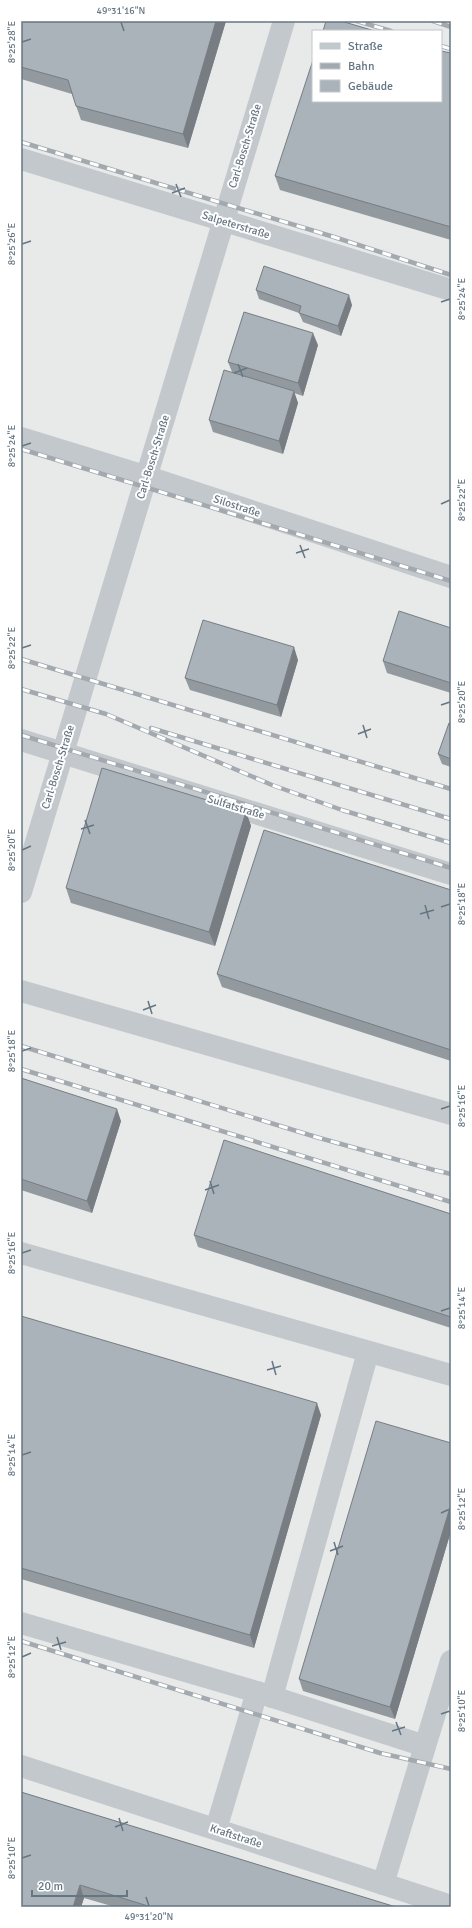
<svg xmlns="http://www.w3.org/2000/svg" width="472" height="1928" viewBox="0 0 472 1928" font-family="Signika,sans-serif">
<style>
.built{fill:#e8e9e9;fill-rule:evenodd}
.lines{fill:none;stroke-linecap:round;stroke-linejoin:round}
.minor{stroke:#c3c8cc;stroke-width:22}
.rail-casing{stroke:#a2aab0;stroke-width:4.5}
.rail{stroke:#fff;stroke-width:3;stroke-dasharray:9;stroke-linecap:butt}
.wall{fill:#929a9f}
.shaded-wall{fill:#777d82}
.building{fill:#aab3b9;stroke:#777d82}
.ticks{fill:none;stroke:#657683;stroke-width:1.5}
.labels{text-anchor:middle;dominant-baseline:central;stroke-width:4;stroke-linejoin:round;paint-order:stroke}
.street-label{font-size:11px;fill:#657683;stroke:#fff}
.neatline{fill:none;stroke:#657683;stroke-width:1.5}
.ticks-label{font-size:10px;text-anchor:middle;fill:#657683}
</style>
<rect width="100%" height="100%" fill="#fafaf8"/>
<path class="built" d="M21,21H451V1907H21ZM313,31H441V101H313Z"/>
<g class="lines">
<g class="minor">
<path d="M21,159L451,290"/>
<path d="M21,438L148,477L451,577"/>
<path d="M21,740L451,874"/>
<path d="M21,892L284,21"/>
<path d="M21,991L451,1114"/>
<path d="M21,1253L451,1375"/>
<path d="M21,1623L257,1692L425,1746"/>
<path d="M272,1697L368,1352"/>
<path d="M21,1766L451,1906"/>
<path d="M216,1829L257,1692"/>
<path d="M383,1884L451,1661"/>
</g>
<defs>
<g id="rail">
<path d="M357,21L391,31"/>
<path d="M433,21L451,27"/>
<path d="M441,46L451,49"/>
<path d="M21,142L334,237L451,275"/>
<path d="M21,449L451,581"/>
<path d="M21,659L451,789"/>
<path d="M21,689L106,714L272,785L342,810L451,843"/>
<path d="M151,728L451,819"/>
<path d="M21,735L451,868"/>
<path d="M21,1046L316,1137L434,1170L451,1174"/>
<path d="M21,1069L451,1202"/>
<path d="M21,1641L380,1753L451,1769"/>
</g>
</defs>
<use href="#rail" class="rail-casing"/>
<use href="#rail" class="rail"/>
</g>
<g class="wall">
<path d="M21,21H226L188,148L81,120L72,94L21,79Z"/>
<path d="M451,53V240L280,190L275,176Z"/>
<path d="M256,290L352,305L341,336L303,322L299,313L259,299Z"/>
<path d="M318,345L303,396L294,393L298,403L283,454L213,432L209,420L232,372L228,362Z"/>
<path d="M451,628V693L387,673L383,661Z"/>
<path d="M298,660L281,717L190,690L185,678Z"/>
<path d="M451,724V767L442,764L438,754Z"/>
<path d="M246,812L251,826L215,946L71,903L66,888Z"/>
<path d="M451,890V1061L222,987L217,974Z"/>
<path d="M21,1078L121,1121L92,1213L21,1190Z"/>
<path d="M451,1214V1328L198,1247L194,1235Z"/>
<path d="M21,1316L321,1415L254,1648L21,1579Z"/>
<path d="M451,1443V1531L395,1719L303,1691L299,1679Z"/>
<path d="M21,1792L396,1907H115L84,1898L81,1907H21Z"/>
</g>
<g class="shaded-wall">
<path d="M216,21H226L188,148L183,134Z"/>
<path d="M349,295L352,305L341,336L338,326Z"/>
<path d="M313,333L318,345L303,396L298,383Z"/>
<path d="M294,391L298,403L283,454L279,441Z"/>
<path d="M294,647L298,660L281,717L277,705Z"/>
<path d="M246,812L251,826L215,946L209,932Z"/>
<path d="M117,1109L121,1121L92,1213L87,1201Z"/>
<path d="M317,1403L321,1415L254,1648L250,1635Z"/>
<path d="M451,1504V1531L395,1719L390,1707Z"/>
<path d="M80,1885L84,1898L81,1907H73Z"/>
</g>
<g class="building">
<path d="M21,21H216L183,134L76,106L68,80L21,67Z"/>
<path d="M326,21H341L375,31H323Z"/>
<path d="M441,51L451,53V227L275,176L313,60V101H441Z"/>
<path d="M264,266L349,295L338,326L299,313L301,306L256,290Z"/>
<path d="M244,312L313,333L298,383L228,362Z"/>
<path d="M224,370L294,391L279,441L209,420Z"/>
<path d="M399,611L451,628V683L383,661Z"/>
<path d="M203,620L294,647L277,705L185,678Z"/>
<path d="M449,723L451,724V759L438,754Z"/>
<path d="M102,768L246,812L209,932L66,888Z"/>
<path d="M264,830L451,890V1050L217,974Z"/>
<path d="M21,1078L117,1109L87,1201L21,1179Z"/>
<path d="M224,1140L451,1214V1317L194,1235Z"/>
<path d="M21,1316L317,1403L250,1635L21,1568Z"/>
<path d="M376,1421L451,1443V1504L390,1707L299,1679Z"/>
<path d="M21,1792L396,1907H148V1906L80,1885L73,1907H21Z"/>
</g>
<path class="ticks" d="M121,22L124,31M22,42L31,39M176,184L181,197M172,193L185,188M22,244L31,241M441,302L450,299M238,364L243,377M234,373L247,368M22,446L31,443M441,504L450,500M300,545L305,558M296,553L309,549M22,648L31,645M441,705L450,702M363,725L367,738M358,734L371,729M85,820L90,834M81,829L94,825M22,850L31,846M425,905L429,919M441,907L450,904M420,914L434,910M148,1001L152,1014M143,1010L156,1005M22,1051L31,1048M441,1109L450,1106M210,1181L214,1194M205,1190L219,1185M22,1253L31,1250M441,1311L450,1308M272,1361L276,1375M267,1370L281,1366M22,1455L31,1452M441,1513L450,1509M334,1542L338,1555M330,1551L343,1546M57,1637L61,1650M52,1646L66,1642M22,1657L31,1653M441,1714L450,1711M396,1722L401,1735M392,1731L405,1727M119,1818L123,1831M115,1827L128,1822M22,1858L31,1855M146,1897L149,1906"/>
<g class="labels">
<g class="street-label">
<text transform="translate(245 146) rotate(-73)">Carl-Bosch-Straße</text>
<text transform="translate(236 225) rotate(17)">Salpeterstraße</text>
<text transform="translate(153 457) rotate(-73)">Carl-Bosch-Straße</text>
<text transform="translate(237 506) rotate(18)">Silostraße</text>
<text transform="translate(58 767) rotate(-73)">Carl-Bosch-Straße</text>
<text transform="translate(236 807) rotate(17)">Sulfatstraße</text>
<text transform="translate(236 1836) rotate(18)">Kraftstraße</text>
</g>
</g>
<rect width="472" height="1928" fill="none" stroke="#ffffff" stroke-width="44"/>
<rect x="312" y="30" width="130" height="72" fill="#ffffff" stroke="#c1c8cd"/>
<rect x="320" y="43" width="20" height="6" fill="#c3c8cc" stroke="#c1c8cd"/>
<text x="348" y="50" font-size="12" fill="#657683">Straße</text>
<rect x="320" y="63" width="20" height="6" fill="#a2aab0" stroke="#c1c8cd"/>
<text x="348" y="70" font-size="12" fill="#657683">Bahn</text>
<rect x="320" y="80" width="20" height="12" fill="#aab3b9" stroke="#c1c8cd"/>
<text x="348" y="90" font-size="12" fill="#657683">Gebäude</text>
<path d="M32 1890v6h95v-6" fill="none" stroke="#657683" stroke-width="2"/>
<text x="38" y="1890" font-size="12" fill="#657683" stroke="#ffffff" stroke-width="3" paint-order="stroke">20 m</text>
<rect x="22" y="22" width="428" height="1884" class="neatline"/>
<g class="ticks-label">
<text x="121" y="14">49°31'16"N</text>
<text transform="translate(11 42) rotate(-90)" y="4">8°25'28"E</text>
<text transform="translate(11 244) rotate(-90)" y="4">8°25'26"E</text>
<text transform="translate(461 299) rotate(-90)" y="4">8°25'24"E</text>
<text transform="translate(11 446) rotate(-90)" y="4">8°25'24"E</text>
<text transform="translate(461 500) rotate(-90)" y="4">8°25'22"E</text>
<text transform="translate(11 648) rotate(-90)" y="4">8°25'22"E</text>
<text transform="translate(461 702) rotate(-90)" y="4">8°25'20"E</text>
<text transform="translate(11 850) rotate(-90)" y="4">8°25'20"E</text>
<text transform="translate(461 904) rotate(-90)" y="4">8°25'18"E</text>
<text transform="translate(11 1051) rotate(-90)" y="4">8°25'18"E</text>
<text transform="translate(461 1106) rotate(-90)" y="4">8°25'16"E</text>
<text transform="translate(11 1253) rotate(-90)" y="4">8°25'16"E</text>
<text transform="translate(461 1308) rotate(-90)" y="4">8°25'14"E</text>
<text transform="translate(11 1455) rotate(-90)" y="4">8°25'14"E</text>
<text transform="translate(461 1509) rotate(-90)" y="4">8°25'12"E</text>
<text transform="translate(11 1657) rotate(-90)" y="4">8°25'12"E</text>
<text transform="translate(461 1711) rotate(-90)" y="4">8°25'10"E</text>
<text transform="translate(11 1858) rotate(-90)" y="4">8°25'10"E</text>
<text x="149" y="1920">49°31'20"N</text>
</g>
</svg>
